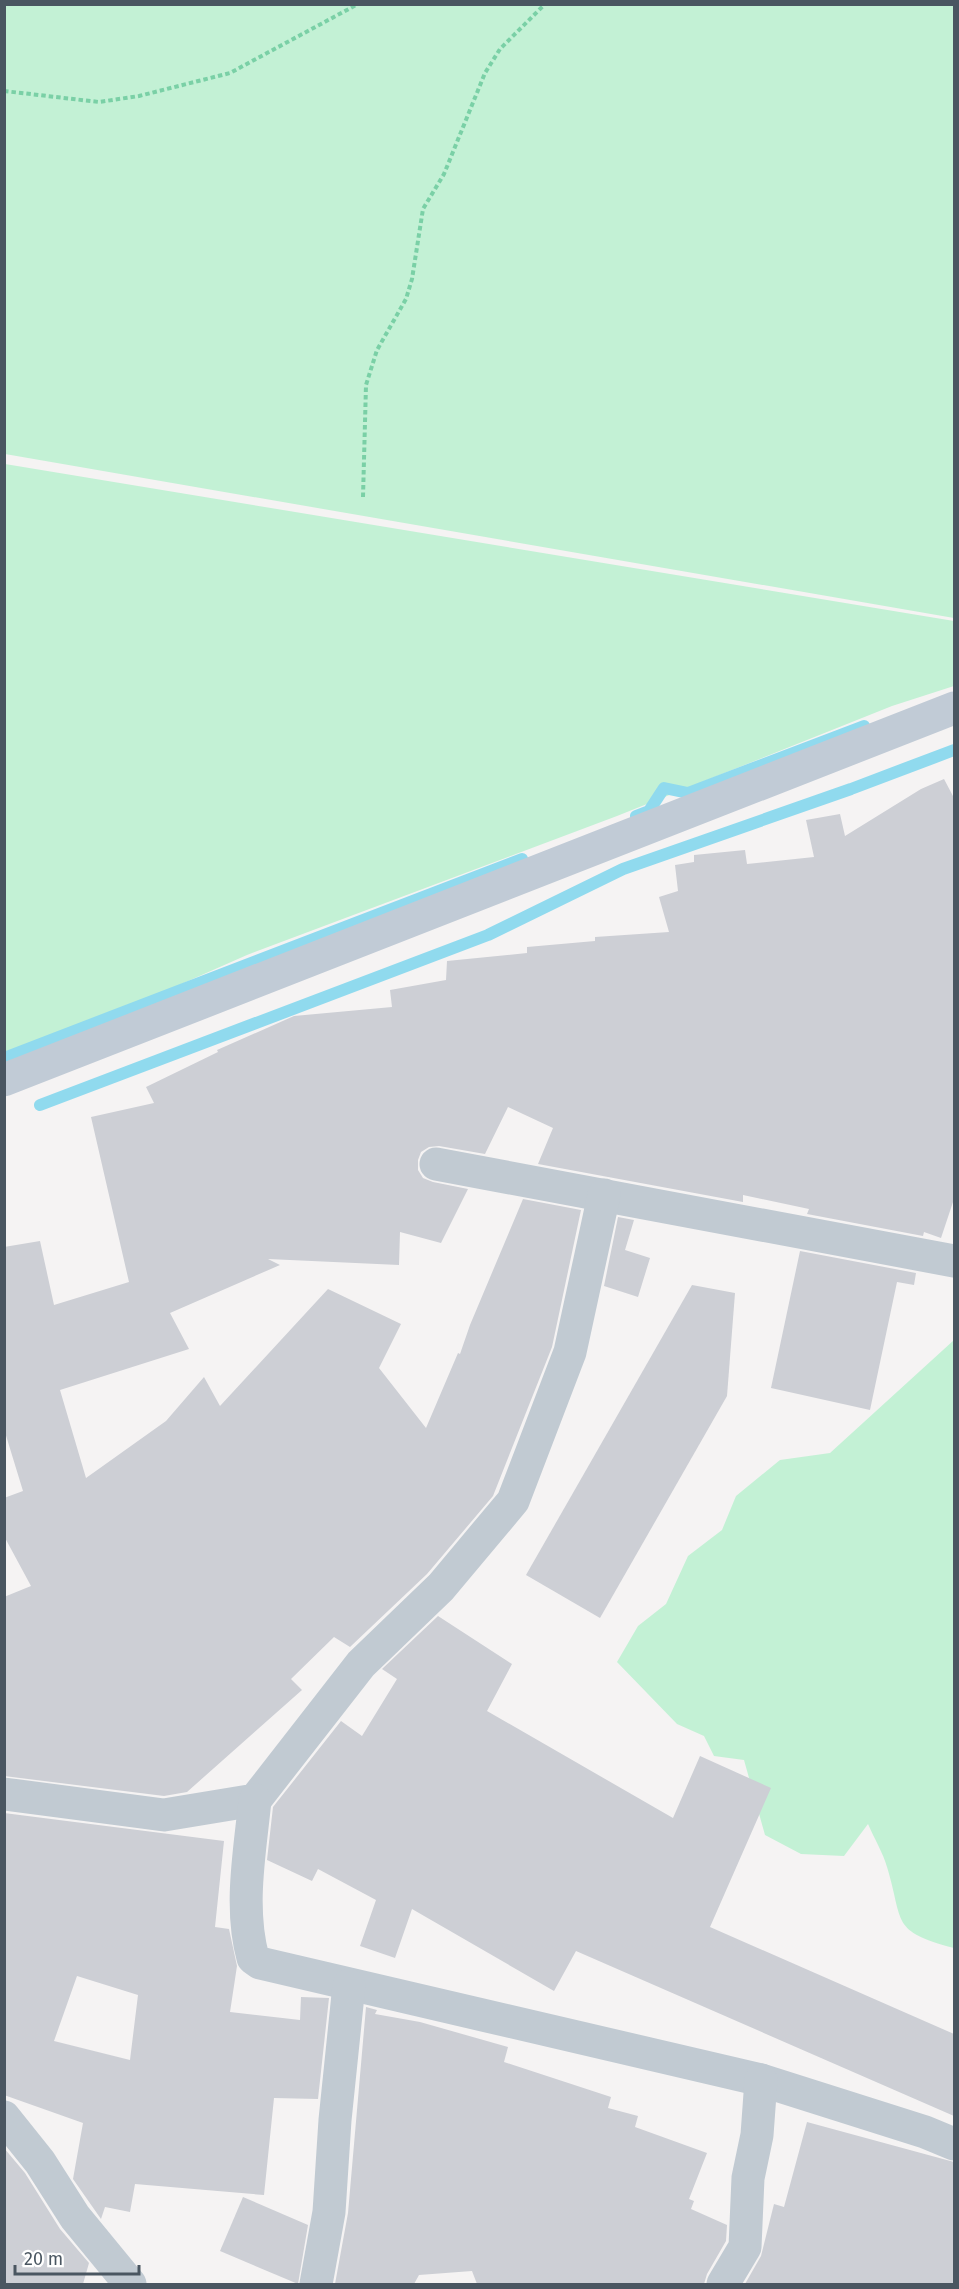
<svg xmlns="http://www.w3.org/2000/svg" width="959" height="2289" viewBox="0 0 959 2289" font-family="'Fira Sans',sans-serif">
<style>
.green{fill:#c3f1d5}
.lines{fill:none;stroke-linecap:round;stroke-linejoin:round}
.stream{stroke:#90daee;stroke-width:12}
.building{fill:#cdcfd5;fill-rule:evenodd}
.path{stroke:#7ad0a6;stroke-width:4;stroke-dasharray:4.5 3;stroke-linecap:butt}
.street{stroke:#c1cad2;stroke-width:33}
.secondary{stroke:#c1cbd6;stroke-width:33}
</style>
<rect width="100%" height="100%" fill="#f5f3f3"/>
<g class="green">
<path d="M4,5H954V618L5,454Z"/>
<path d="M5,464L954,621V686L892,706L617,816L247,955L170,989L108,1025L50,1036L5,1059Z"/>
<path d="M954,1340V1948C890,1931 904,1923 887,1867C883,1853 874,1838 868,1824L844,1856L801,1854L765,1835L744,1760L714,1756L704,1736L677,1724L617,1662L638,1626L666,1604L688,1556L722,1530L736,1496L780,1460L830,1453Z"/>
</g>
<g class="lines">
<g class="stream">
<path d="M636,816L649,811L664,788L688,793L864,726"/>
<path d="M4,1058L522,859"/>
<path d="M40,1105L488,935L623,869L851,789L954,750"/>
</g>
</g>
<g class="building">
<path d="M944,779L954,798V1199L941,1238L924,1232L923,1236L807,1214L809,1209L743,1195V1202L538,1164L553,1128L508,1107L485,1154L439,1146L429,1147L421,1152L418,1160V1170L423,1178L433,1182L468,1189L441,1243L400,1232L399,1265L268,1259L280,1265L170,1313L189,1349L60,1390L86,1478L166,1421L204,1377L220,1406L328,1289L401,1324L379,1368L426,1428L458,1353L460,1354L470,1325L523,1199L581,1210L552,1347L493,1496L427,1574L350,1647L334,1637L291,1679L302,1690L187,1792L164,1796L4,1776V1597L31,1586L4,1536V1498L23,1491L4,1429V1247L40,1241L54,1305L129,1282L91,1117L154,1103L146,1087L218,1052L217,1050L294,1016L392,1007L390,990L446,980L447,961L527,953V947L595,941V937L669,932L659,897L678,891L675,865L694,862V855L745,850L747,864L814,857L806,820L840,814L845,836L921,789Z"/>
<path d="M618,1217L634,1220L625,1250L650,1258L638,1297L604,1286Z"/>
<path d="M800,1251L916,1273L914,1285L897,1282L870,1410L771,1388Z"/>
<path d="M692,1285L735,1293L727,1396L600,1618L526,1575Z"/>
<path d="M438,1616L512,1664L487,1711L673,1818L700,1756L771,1788L710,1927L954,2034V2116L576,1951L554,1991L412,1909L395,1958L360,1946L376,1900L318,1869L312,1881L267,1860L273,1807L341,1721L362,1736L397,1679L382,1669Z"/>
<path d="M4,1813L224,1841L215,1927L229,1929L237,1966L230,2012L300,2020L301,1997L329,1998L318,2099L274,2098L264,2195L135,2184L130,2212L105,2207L101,2219L73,2179L83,2123L4,2095ZM77,1976L138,1995L130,2060L54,2041Z"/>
<path d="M366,2007L377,2010L375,2014L420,2022L508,2047L504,2062L611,2097L608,2108L638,2116L635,2127L707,2153L689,2199L694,2201L691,2209L727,2225L726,2241L707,2274L704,2284H477L472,2271L419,2275L414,2284H335L348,2213Z"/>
<path d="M807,2122L954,2162V2284H745L761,2256L774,2204L784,2207Z"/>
<path d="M4,2148L25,2173L60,2229L89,2263L83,2284H4Z"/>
<path d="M243,2197L308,2225L298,2284L220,2251Z"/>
</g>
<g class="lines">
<g class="path">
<path d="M4,91L99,102L139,96L230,73L358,4"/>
<path d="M363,497L366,385L377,350L406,299L412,279L423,209L444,174L485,73L500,49L545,4"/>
</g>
<g class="street">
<path d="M436,1164L954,1261"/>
<path d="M4,1794L164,1815L255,1800L361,1664L441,1587L513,1501L570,1352L604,1195"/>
<path d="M255,1800C250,1851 239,1907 253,1958L260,1963L761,2080L925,2132L954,2144"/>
<path d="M4,2117L40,2162L75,2217L130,2284"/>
<path d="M316,2284L329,2212L335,2120L349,1985"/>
<path d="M723,2284L745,2247L748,2178L757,2135L761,2080"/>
</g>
<path class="secondary" d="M4,1080L954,708"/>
</g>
<rect width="959" height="2289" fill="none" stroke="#4a5661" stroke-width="12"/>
<path d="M15 2265v9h124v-9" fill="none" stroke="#4a5661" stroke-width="3"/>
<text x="24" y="2265" font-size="18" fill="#4a5661" stroke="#ffffff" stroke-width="4.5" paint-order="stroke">20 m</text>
</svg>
